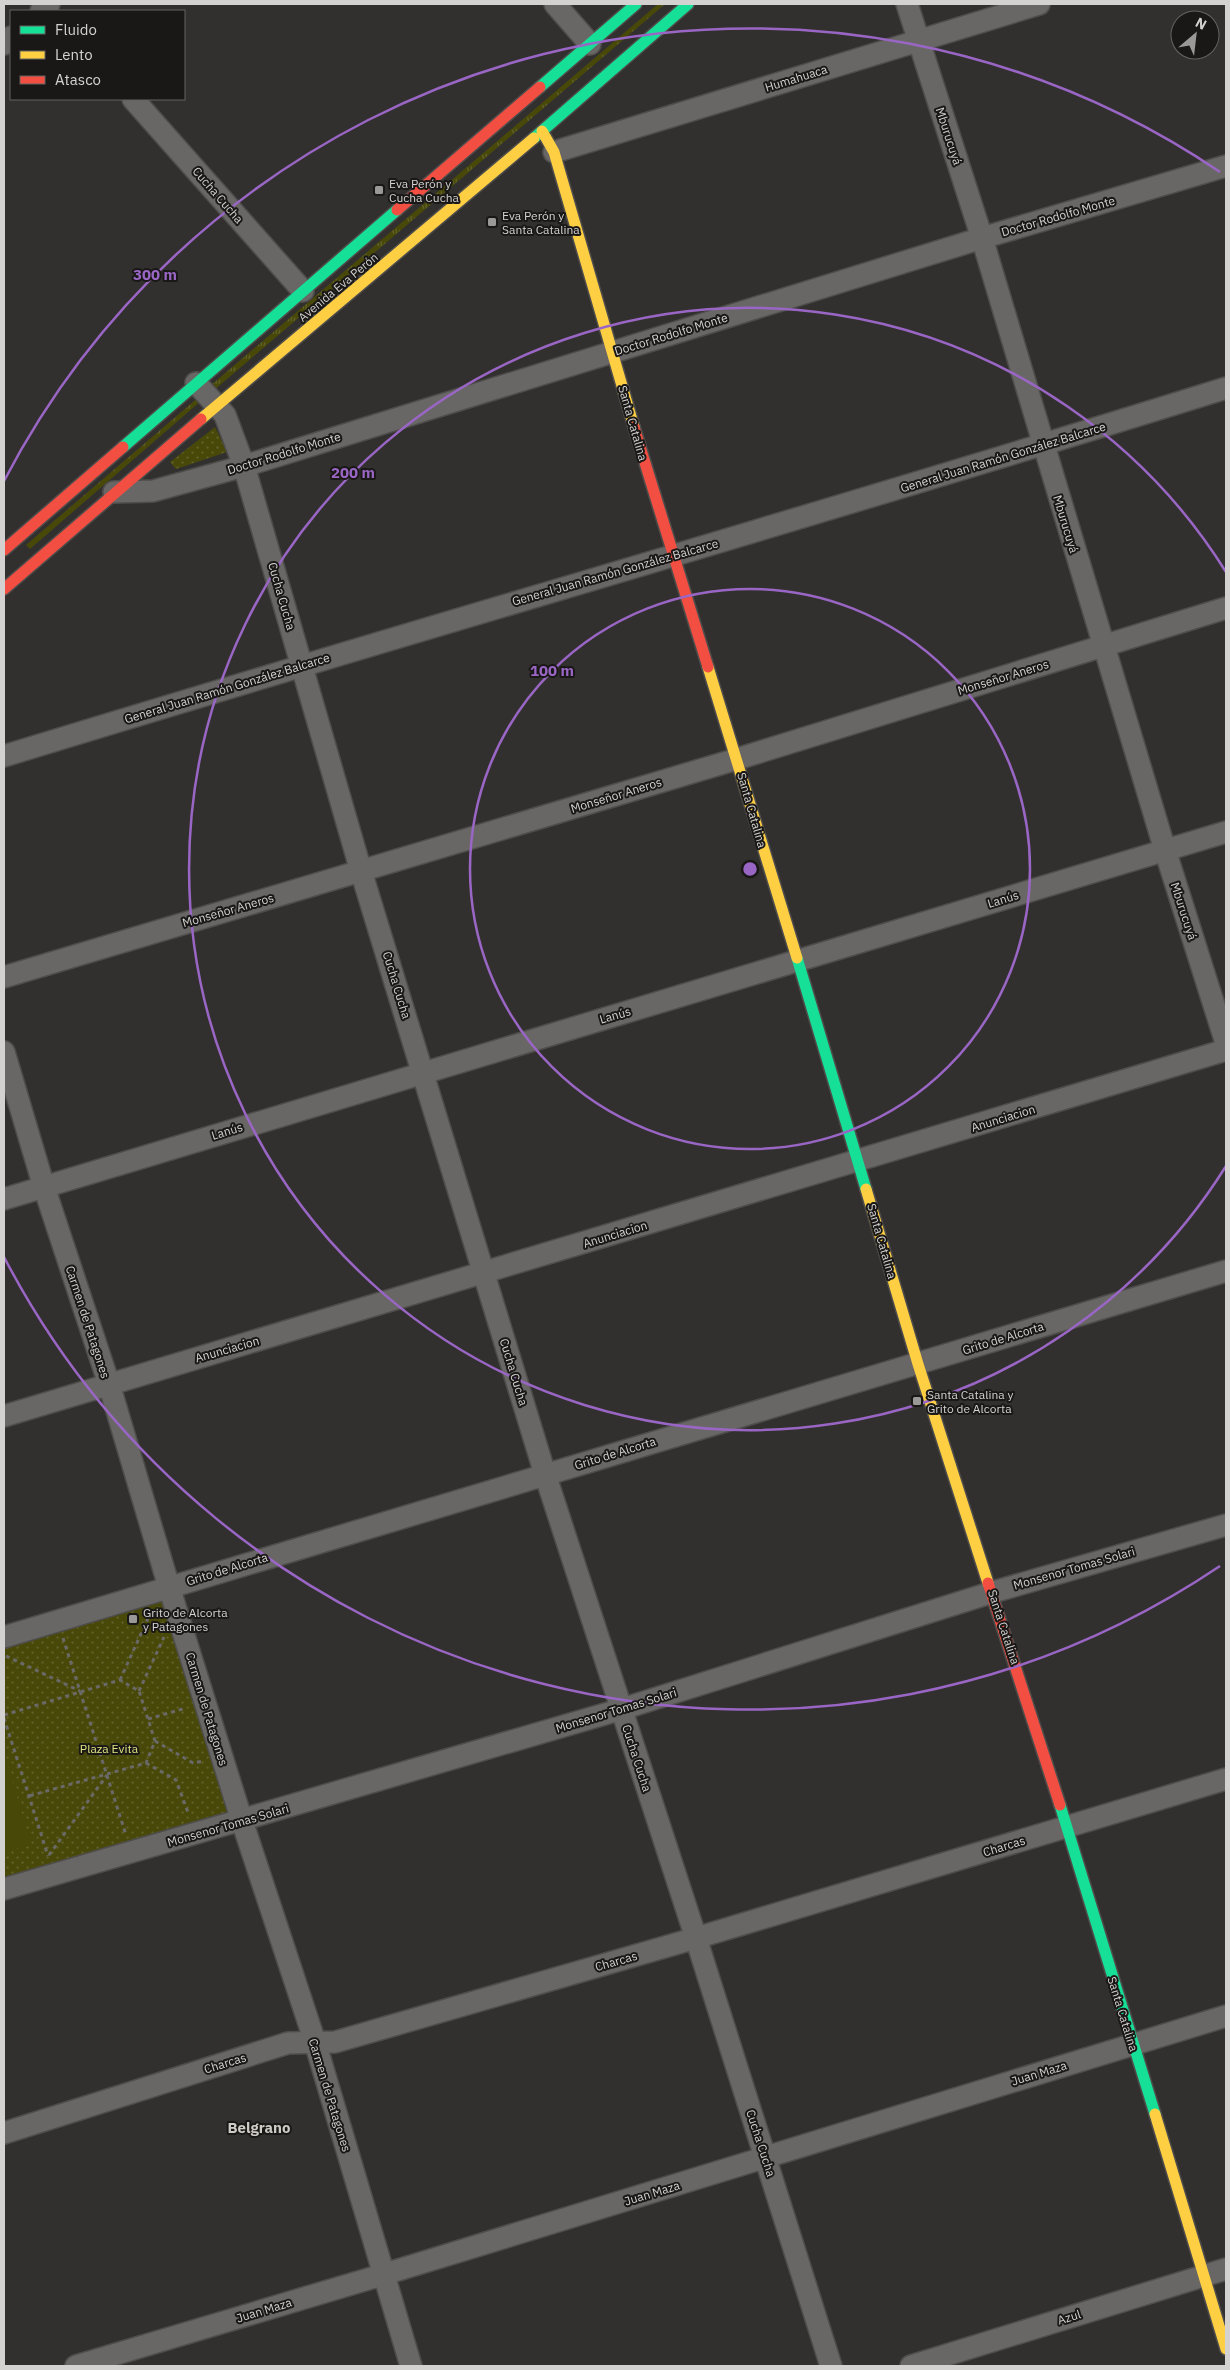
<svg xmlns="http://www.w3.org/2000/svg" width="1230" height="2370" viewBox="0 0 1230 2370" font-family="'IBM Plex Sans',sans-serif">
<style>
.grass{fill:url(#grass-tufts)}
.park{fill:url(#park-dots)}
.pitch{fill:#484909}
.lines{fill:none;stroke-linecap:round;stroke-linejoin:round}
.street-casing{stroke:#4e4d4b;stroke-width:24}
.fast-casing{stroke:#4e4d4b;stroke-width:14}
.slow-casing{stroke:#4e4d4b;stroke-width:14}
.jam-casing{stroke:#4e4d4b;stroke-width:14}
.path{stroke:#6b6968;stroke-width:3;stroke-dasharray:4 4;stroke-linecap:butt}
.street{stroke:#696766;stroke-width:21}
.fast{stroke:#16e098;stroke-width:11}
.slow{stroke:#ffcf43;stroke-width:11}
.jam{stroke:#f24e42;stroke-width:11}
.ring{fill:none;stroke:#9a66c5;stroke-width:2.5}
.poi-dot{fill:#9b9997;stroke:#1a1817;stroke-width:2}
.labels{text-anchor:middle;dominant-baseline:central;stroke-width:4;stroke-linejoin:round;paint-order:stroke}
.street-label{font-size:12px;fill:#d4d2d0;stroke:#1a1817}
.poi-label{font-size:12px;fill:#d4d2d0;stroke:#1a1817;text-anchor:start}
.park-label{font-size:12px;fill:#dde37f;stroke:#1a1817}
.quarter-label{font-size:15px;font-weight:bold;fill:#cfcbc7;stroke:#1a1817}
.centre{fill:#9a66c5;stroke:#1a1817;stroke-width:2.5}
.ring-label{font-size:15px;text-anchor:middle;font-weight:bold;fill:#9a66c5;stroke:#1a1817;stroke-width:4;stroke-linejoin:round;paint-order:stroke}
</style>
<defs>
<pattern id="grass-tufts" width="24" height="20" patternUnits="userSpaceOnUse" patternTransform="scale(1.25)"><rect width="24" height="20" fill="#484909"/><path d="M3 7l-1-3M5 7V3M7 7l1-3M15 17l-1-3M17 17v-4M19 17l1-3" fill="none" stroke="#62622c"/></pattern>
<pattern id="park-dots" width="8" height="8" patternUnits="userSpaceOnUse" patternTransform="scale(1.25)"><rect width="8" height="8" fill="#484909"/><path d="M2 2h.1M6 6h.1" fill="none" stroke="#62622c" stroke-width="1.8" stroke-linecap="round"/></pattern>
</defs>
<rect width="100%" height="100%" fill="#32302e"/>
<g class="grass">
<path d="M658,4H665L213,391L210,386Z"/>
<path d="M200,396L202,400L30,549L26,545Z"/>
</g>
<g class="park">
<path d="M215,427L227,452L176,469L170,462Z"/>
<path d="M169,1587L242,1821L4,1889V1637Z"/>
</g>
<path class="pitch" d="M4,1758H6L31,1844L4,1852Z"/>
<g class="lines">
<defs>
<g id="street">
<path d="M555,4L590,44"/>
<path d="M907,4L982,238L1165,850L1226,1043"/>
<path d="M41,11L49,4"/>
<path d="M4,44L11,37"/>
<path d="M133,99L303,291"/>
<path d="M554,152L1039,4"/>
<path d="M196,383L225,415L244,466L361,871L545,1474L696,1938L831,2366"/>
<path d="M114,492L153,491L244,466L982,238L1226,166"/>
<path d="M4,756C411,631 820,515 1226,388"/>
<path d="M4,977L737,759L1226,608"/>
<path d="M4,1052L44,1187L109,1384L169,1587L242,1821L315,2042L411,2366"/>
<path d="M4,1199L1226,832"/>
<path d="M4,1416L1226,1050"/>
<path d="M4,1637L1226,1271"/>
<path d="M4,1889L622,1709L993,1592L1226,1525"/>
<path d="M4,2133L288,2043L335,2042L696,1938L1226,1779"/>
<path d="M76,2366L385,2274L1226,2016"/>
<path d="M911,2366L1226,2269"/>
</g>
<g id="fast">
<path d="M540,87L636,4"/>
<path d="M534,138L688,4"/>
<path d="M123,447L397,210"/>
<path d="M797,958L866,1189"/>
<path d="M1060,1805L1155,2114"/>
</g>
<g id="slow">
<path d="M542,131L554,152L634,427"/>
<path d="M201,419L534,138"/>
<path d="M708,667L797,958"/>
<path d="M866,1189L918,1364L988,1583"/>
<path d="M1155,2114L1226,2349"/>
</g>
<g id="jam">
<path d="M397,210L540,87"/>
<path d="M634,427L708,667"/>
<path d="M4,550L123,447"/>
<path d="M4,589L201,419"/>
<path d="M988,1583L1060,1805"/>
</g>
</defs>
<use href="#street" class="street-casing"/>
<use href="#fast" class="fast-casing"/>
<use href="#slow" class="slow-casing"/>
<use href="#jam" class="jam-casing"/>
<g class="path">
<path d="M63,1638L126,1835"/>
<path d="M6,1656L80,1691"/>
<path d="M120,1680L150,1614"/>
<path d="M139,1691L164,1637"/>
<path d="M4,1715L120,1680L139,1691L155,1741L146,1763L29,1796"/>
<path d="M4,1718L48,1856"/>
<path d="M148,1719L186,1708"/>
<path d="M155,1741L193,1763L204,1761"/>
<path d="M146,1763L176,1780L189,1815"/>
<path d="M49,1855L107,1775"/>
</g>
<use href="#street" class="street"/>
<use href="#fast" class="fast"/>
<use href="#slow" class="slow"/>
<use href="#jam" class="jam"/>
</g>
<g class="ring">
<circle cx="750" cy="869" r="280"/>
<path d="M1226 1166A561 561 0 1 1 1226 572"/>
<path d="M1220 1566A841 841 0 0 1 4 1257M4 481A841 841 0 0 1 1220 172"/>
</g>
<g class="poi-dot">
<rect x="374" y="185" width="10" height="10" rx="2.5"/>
<rect x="487" y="217" width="10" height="10" rx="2.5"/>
<rect x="912" y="1396" width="10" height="10" rx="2.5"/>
<rect x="128" y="1614" width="10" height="10" rx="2.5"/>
</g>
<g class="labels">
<g class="street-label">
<text transform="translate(796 78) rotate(-17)">Humahuaca</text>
<text transform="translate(949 136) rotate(72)">Mburucuyá</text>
<text transform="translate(218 195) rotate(49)">Cucha Cucha</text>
<text transform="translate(1058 216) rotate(-16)">Doctor Rodolfo Monte</text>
<text transform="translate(338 287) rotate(-40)">Avenida Eva Perón</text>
<text transform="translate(671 334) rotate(-17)">Doctor Rodolfo Monte</text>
<text transform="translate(633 423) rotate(74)">Santa Catalina</text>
<text transform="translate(284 453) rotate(-17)">Doctor Rodolfo Monte</text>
<text transform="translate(1003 457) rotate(-17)">General Juan Ramón González Balcarce</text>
<text transform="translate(1066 524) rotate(73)">Mburucuyá</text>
<text transform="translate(615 572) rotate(-16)">General Juan Ramón González Balcarce</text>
<text transform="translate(282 596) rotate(74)">Cucha Cucha</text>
<text transform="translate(1003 677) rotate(-17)">Monseñor Aneros</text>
<text transform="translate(227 688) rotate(-17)">General Juan Ramón González Balcarce</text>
<text transform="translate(616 795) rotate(-17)">Monseñor Aneros</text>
<text transform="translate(752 810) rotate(74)">Santa Catalina</text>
<text transform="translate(1003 899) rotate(-17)">Lanús</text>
<text transform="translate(228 910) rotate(-16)">Monseñor Aneros</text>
<text transform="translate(1184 911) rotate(72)">Mburucuyá</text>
<text transform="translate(397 985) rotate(73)">Cucha Cucha</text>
<text transform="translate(615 1015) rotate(-16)">Lanús</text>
<text transform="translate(1003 1118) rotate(-17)">Anunciacion</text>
<text transform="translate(227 1131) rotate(-17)">Lanús</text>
<text transform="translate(615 1234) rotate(-17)">Anunciacion</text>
<text transform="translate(882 1241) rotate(74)">Santa Catalina</text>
<text transform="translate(88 1322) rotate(72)">Carmen de Patagones</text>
<text transform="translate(1003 1338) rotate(-17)">Grito de Alcorta</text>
<text transform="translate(227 1349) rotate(-16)">Anunciacion</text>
<text transform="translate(514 1372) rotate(73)">Cucha Cucha</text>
<text transform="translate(615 1453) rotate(-17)">Grito de Alcorta</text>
<text transform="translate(1074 1568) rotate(-16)">Monsenor Tomas Solari</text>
<text transform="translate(227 1569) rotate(-17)">Grito de Alcorta</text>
<text transform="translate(1004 1627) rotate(72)">Santa Catalina</text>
<text transform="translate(207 1709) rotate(73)">Carmen de Patagones</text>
<text transform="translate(616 1710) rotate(-17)">Monsenor Tomas Solari</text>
<text transform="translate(637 1758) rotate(72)">Cucha Cucha</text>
<text transform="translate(228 1825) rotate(-16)">Monsenor Tomas Solari</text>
<text transform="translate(1004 1846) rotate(-17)">Charcas</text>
<text transform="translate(616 1961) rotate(-16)">Charcas</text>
<text transform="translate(1123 2014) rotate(73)">Santa Catalina</text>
<text transform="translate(225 2063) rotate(-17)">Charcas</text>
<text transform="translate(1039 2073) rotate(-17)">Juan Maza</text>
<text transform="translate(330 2095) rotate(73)">Carmen de Patagones</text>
<text transform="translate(761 2143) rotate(72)">Cucha Cucha</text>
<text transform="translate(652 2193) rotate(-17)">Juan Maza</text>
<text transform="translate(264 2310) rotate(-17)">Juan Maza</text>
<text transform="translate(1069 2317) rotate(-17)">Azul</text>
</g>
<g class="poi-label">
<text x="389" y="183">Eva Perón y<tspan x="389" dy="14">Cucha Cucha</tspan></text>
<text x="502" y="215">Eva Perón y<tspan x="502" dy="14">Santa Catalina</tspan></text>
<text x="927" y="1394">Santa Catalina y<tspan x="927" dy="14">Grito de Alcorta</tspan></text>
<text x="143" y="1612">Grito de Alcorta<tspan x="143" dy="14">y Patagones</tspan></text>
</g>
<g class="park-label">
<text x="109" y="1748">Plaza Evita</text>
</g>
<g class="quarter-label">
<text x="259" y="2127">Belgrano</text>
</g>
</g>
<circle cx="750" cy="869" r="8" class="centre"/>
<g class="ring-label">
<text x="155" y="280">300 m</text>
<text x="353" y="478">200 m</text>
<text x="552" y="676">100 m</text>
</g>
<rect width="1230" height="2370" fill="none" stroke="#d4d2d0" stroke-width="10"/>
<rect x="10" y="10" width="175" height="90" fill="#1a1817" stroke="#646261"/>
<rect x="20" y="26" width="25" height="8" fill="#16e098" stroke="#646261"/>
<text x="55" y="35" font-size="15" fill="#d4d2d0">Fluido</text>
<rect x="20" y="51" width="25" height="8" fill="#ffcf43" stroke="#646261"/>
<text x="55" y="60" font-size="15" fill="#d4d2d0">Lento</text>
<rect x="20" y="76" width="25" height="8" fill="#f24e42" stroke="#646261"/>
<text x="55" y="85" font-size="15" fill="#d4d2d0">Atasco</text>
<g transform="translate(1195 35) rotate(28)"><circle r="24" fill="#1a1817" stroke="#646261"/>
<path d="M0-4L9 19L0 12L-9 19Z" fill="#9b9997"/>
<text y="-8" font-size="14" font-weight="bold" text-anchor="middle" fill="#d4d2d0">N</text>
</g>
</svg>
